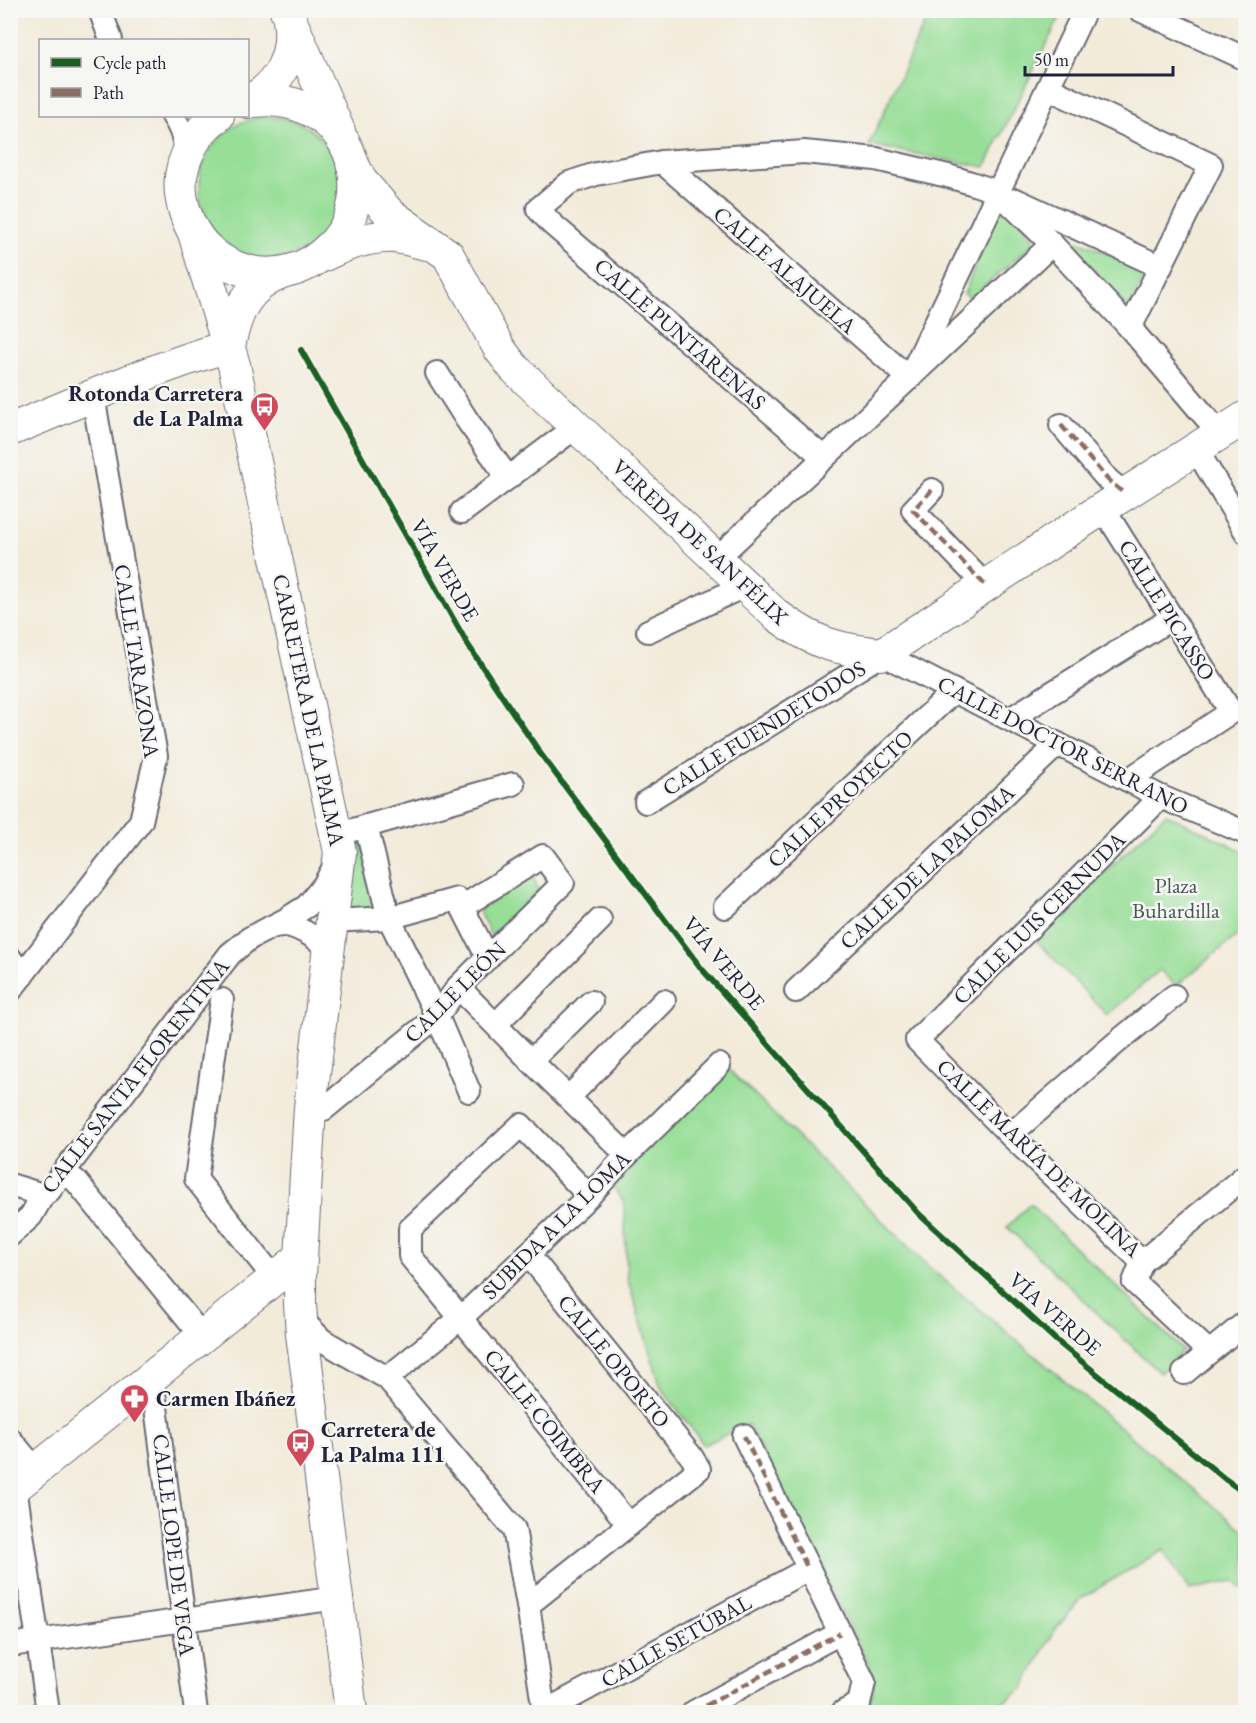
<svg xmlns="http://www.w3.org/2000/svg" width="1256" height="1723" viewBox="0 0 1256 1723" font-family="'EB Garamond',serif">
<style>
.green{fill:#97de97;stroke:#5c8069;stroke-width:1.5}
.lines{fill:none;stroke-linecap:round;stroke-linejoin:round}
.street-casing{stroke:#6b6873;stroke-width:26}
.secondary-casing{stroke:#6b6873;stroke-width:34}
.street{stroke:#fff;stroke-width:22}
.secondary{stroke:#fff;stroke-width:32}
.quiet{stroke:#8d6e63;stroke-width:4.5;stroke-dasharray:9 4.5;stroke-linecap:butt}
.cycleway-casing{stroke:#f6f6f2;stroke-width:10}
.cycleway{stroke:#1b5e20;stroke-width:6}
.labels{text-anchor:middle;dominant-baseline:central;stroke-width:5;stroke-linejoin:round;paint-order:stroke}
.street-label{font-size:22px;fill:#22223b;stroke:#f6f6f2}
.poi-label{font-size:22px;font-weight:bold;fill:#22223b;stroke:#f6f6f2;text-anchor:start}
.park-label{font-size:22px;fill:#455a57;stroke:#f6f6f2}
</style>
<rect width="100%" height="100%" fill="#f6f6f2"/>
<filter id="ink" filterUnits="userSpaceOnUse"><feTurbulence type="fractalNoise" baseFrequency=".0167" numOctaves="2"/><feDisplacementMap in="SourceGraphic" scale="12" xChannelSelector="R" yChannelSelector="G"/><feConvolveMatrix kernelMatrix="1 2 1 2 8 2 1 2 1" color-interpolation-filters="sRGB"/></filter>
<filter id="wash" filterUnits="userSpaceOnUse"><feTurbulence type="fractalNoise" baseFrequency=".008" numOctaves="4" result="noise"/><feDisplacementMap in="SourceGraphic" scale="24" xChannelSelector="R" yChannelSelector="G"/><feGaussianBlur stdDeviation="1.35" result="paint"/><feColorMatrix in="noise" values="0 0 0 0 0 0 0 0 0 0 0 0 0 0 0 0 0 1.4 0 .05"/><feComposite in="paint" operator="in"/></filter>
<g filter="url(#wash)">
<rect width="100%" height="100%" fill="#f3ebda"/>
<g class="green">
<path d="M930,11H1063L985,167L869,145Z"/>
<circle cx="270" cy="188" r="71"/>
<path d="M1011,210L1033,237L1032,245L971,298L964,294L997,212Z"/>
<path d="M1078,241L1149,270L1128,308L1072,246Z"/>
<path d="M1166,814L1245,852V929L1176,986L1160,970L1107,1015L1035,939Z"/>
<path d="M362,837L382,905L348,918L349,840Z"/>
<path d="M528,877L534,879L539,890L495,936L492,937L480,914V908Z"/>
<path d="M726,1067L930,1268L1245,1532V1591L1233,1581L1189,1590L1163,1550L1083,1597L1055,1630L1022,1690L986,1712H879L868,1705L873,1693L874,1676L748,1424L704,1445L661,1388L627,1277L624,1202L609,1181Z"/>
<path d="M1030,1204L1183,1350L1160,1373L1007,1227Z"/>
</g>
</g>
<g filter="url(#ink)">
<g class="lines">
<defs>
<g id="street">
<path d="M100,10L111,40"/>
<path d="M1140,10L1246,59"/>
<path d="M1048,88L1211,165L1130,328"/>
<path d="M173,116C182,130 188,145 184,162"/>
<path d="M662,162L909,378"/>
<path d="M1016,200L1161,267"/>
<path d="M915,366L1085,10"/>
<path d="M437,373L467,420L508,478"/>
<path d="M1061,425L1108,480L1125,494"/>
<path d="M1196,449L1246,532"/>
<path d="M824,458L552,224L538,209L569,183L596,174L662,162L804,152L876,159L948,176L971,183L998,192L1052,244L1130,328L1220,434"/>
<path d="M932,490L913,510L986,586"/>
<path d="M1103,508L1231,712L1128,780"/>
<path d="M462,512L576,427"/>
<path d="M715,560L1052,244"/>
<path d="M648,631L744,586"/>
<path d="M1010,719L1172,618"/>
<path d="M1161,797L917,1040L1010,1135L1142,1262L1246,1175"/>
<path d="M646,802L882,654L1161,797L1246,833"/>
<path d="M366,826L389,918L437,1016L469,1091"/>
<path d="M353,830L513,784"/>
<path d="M462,907L488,958"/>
<path d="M725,907L954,691"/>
<path d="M271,927C276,926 280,925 285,925C298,927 327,941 328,954"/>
<path d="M10,958L22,976"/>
<path d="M458,987L531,1061L627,1155"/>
<path d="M10,991L141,821L156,756L93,396"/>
<path d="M796,991L1058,744"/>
<path d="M222,1000L196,1179L274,1278"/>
<path d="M496,1024L600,920"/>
<path d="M531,1061L591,1002"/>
<path d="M569,1097L664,1001"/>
<path d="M310,1108L324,1109L437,1016L458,987L563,883L543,856L462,907L457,899L389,918L332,921"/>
<path d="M1010,1135L1116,1043L1174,996"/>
<path d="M63,1172L76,1181L202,1336"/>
<path d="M10,1185L43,1195"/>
<path d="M589,1196L521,1125L410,1229V1256L629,1525"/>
<path d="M10,1235L31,1216L43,1195L49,1191L230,954L250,938L285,920L307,906L324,885L334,867"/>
<path d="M528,1254L691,1456L699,1469L528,1605"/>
<path d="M1142,1262L1134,1282L1209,1352"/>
<path d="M301,1319L322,1340L387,1378L514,1529L528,1605L544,1712"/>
<path d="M1184,1373L1246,1322"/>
<path d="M152,1377L196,1712"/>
<path d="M387,1378L461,1318L589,1196L627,1155L719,1065"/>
<path d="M744,1436L864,1682L859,1704L843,1712"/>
<path d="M10,1439L36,1470"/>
<path d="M15,1487L38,1641L330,1599"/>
<path d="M10,1645L38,1641L48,1712"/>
<path d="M544,1712L808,1569"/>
<path d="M694,1712L840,1633"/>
</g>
<g id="secondary">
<path d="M286,10L339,131"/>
<path d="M248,101C279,87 295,54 289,20"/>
<path d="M218,116C201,127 191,143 184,163C179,179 180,197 185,212C205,276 285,295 331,246C349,228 357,204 355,179C351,124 300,92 248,102"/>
<path d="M352,163L362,182L390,214L448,255L499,348L514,368L775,614C814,643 834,649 882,654L1103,508L1246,417"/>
<path d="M194,233L234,365L340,852L310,1108L300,1275V1304L302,1334L340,1621L351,1712"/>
<path d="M322,256C344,245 369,235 395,237C406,238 417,242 427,244"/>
<path d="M229,346C236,311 247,286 282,273"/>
<path d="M10,430C83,400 154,368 229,346"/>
<path d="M10,1491L301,1257"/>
</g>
</defs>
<use href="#street" class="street-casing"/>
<use href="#secondary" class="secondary-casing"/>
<use href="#street" class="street"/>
<use href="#secondary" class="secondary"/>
<g class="quiet">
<path d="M1061,425L1108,480L1125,494"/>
<path d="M932,490L913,510L986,586"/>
<path d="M744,1436L808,1569"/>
<path d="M694,1712L840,1633"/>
</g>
<defs>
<path id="cycleway" d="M301,350L468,645L540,753L701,968L919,1214L1058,1342L1225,1479L1246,1494"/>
</defs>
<use href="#cycleway" class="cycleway-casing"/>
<use href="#cycleway" class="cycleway"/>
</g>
</g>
<defs>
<symbol id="bus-pin" viewBox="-11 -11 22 30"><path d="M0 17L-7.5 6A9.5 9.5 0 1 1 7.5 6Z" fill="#d1495b" stroke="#f6f6f2"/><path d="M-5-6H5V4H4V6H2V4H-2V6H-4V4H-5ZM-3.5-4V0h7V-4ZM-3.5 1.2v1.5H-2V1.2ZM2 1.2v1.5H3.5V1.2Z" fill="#fff"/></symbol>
<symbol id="pharmacy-pin" viewBox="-11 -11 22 30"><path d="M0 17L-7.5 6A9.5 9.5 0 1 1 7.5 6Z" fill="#d1495b" stroke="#f6f6f2"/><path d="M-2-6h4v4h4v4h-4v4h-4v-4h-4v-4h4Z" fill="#fff"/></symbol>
</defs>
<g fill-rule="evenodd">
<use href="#bus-pin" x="248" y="390" width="33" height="45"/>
<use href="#pharmacy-pin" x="118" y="1382" width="33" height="45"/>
<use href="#bus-pin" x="284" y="1426" width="33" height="45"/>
</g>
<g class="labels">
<g class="street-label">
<text transform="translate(785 270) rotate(41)">CALLE ALAJUELA</text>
<text transform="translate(680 334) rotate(41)">CALLE PUNTARENAS</text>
<text transform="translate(700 542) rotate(43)">VEREDA DE SAN FÉLIX</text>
<text transform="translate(445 570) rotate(60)">VÍA VERDE</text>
<text transform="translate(1167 610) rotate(58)">CALLE PICASSO</text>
<text transform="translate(137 661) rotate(81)">CALLE TARAZONA</text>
<text transform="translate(309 710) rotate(78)">CARRETERA DE LA PALMA</text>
<text transform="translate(764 728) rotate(-32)">CALLE FUENDETODOS</text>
<text transform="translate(1063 745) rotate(27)">CALLE DOCTOR SERRANO</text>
<text transform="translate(840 799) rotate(-43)">CALLE PROYECTO</text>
<text transform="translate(927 867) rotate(-43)">CALLE DE LA PALOMA</text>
<text transform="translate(1039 918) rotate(-45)">CALLE LUIS CERNUDA</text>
<text transform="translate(724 963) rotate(50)">VÍA VERDE</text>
<text transform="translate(455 992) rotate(-45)">CALLE LEÓN</text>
<text transform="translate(135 1076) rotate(-52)">CALLE SANTA FLORENTINA</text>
<text transform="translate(1039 1158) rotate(44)">CALLE MARÍA DE MOLINA</text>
<text transform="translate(556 1225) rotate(-45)">SUBIDA A LA LOMA</text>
<text transform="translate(1055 1314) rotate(41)">VÍA VERDE</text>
<text transform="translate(614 1361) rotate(51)">CALLE OPORTO</text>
<text transform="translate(545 1421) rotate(51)">CALLE COIMBRA</text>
<text transform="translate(174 1545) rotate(83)">CALLE LOPE DE VEGA</text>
<text transform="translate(676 1641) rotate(-29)">CALLE SETÚBAL</text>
</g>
<g class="poi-label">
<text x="243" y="393" text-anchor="end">Rotonda Carretera<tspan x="243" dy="25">de La Palma</tspan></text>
<text x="156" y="1398">Carmen Ibáñez</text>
<text x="321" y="1429">Carretera de<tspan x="321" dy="25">La Palma 111</tspan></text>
</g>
<g class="park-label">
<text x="1176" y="885">Plaza<tspan x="1176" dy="25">Buhardilla</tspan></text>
</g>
</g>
<rect width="1256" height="1723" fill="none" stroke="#f6f6f2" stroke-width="36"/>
<rect x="39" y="39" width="210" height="78" fill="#f6f6f2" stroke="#a1a1a9" stroke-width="1.5"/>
<rect x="51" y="58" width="30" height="9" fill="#1b5e20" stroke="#a1a1a9" stroke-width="1.5"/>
<text x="93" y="69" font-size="18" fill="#22223b">Cycle path</text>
<rect x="51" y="88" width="30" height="9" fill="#8d6e63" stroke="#a1a1a9" stroke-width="1.5"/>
<text x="93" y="99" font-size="18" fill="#22223b">Path</text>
<path d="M1025 66v9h148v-9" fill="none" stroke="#22223b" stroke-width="3"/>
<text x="1034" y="66" font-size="18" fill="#22223b" stroke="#f6f6f2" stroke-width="4.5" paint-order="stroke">50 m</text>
</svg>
